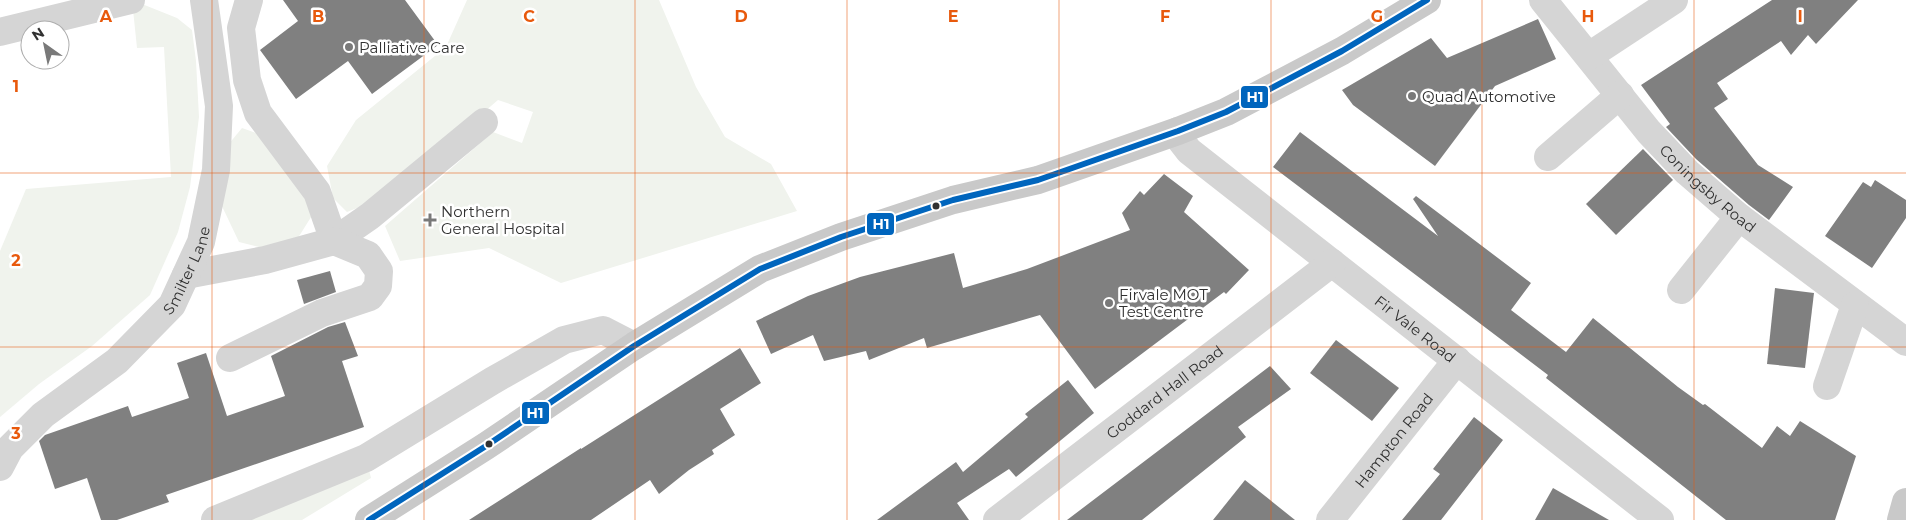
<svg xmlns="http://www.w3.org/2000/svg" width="1906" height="520" viewBox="0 0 1906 520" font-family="Montserrat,sans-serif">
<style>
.green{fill:#f0f3ed}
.building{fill:#808080}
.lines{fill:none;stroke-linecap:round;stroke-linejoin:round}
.minor{stroke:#d5d5d5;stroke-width:28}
.major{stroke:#c9c9c9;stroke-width:28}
.bus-1-casing{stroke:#fff;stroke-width:10}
.bus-1{stroke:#0065bd;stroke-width:6}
.grid{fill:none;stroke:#e8590c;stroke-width:1;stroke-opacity:0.55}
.poi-dot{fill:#797979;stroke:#fff;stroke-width:2}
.bus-dot{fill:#313131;stroke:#fff;stroke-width:2}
.labels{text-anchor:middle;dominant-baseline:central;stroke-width:5;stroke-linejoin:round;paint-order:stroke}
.poi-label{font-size:15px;fill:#313131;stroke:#fff;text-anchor:start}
.street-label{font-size:15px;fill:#313131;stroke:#fff}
.grid-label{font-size:16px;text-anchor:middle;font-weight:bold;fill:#e8590c;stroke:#fff;stroke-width:5;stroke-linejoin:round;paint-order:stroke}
.line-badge{stroke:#fff;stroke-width:2}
.badge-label{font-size:14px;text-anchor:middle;font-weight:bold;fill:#fff}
</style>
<rect width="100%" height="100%" fill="#fff"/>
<g class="green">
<path d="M132,0L177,18L192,30L196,61L199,117L190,187L178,232L150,295L92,346L39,384L0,417V251L26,189L171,177L164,47L137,48Z"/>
<path d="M467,0H659L696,87L725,137L771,164L797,211L561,283L489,248L400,261L385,226L493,132L522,143L533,112L498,100L385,197L347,212L333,198L327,166L356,120L446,47Z"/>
<path d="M242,128L270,138L310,192L313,214L296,241L267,249L239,242L220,202L223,151Z"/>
<path d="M366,458L371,478L302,520H215Z"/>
</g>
<g class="building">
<path d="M283,0H405L438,45L372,94L348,61L296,99L260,50L298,21Z"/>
<path d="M1772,0H1858L1816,44L1808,35L1791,55L1781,41L1717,83L1728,99L1714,108L1758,165L1793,187L1769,220L1749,205L1696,159L1666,127L1670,124L1641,85Z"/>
<path d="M1538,19L1556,59L1495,86L1435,166L1353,105L1342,90L1431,38L1447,58Z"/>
<path d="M1300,132L1438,236L1413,199L1416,196L1531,283L1511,310L1566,352L1593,318L1678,387L1703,405L1705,404L1762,448L1777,426L1790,436L1800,421L1856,456L1835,520H1726L1546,378L1548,375L1273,167Z"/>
<path d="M1643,149L1673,180L1616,235L1586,204Z"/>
<path d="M1164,174L1193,196L1184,212L1249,270L1226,294L1224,292L1095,389L1040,315L927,348L924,338L869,360L866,351L824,361L813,335L771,354L756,321L808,296L860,277L954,253L963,288L1027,269L1130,230L1122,213L1140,191L1144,195Z"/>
<path d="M1875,180L1906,200V218L1872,268L1825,236L1863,182L1871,187Z"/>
<path d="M330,271L336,292L304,304L297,280Z"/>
<path d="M1775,288L1814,293L1805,368L1767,364Z"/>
<path d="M345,322L358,356L342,361L364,427L166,495L169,502L117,520H101L87,478L55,489L39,441L45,435L128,406L132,417L189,398L177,363L206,353L227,416L285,396L271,356L328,327Z"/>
<path d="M1336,340L1399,388L1372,421L1310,373Z"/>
<path d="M740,348L761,383L720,409L735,435L712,450L714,454L689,470L659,494L650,480L591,520H469L581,448V449Z"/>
<path d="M1270,366L1291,389L1238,427L1246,437L1142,520H1067Z"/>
<path d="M1068,380L1094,413L1016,477L1009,469L957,503L969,520H877L956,462L963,472L1028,417L1025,414Z"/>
<path d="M1474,417L1503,440L1441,520H1402L1440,474L1433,469Z"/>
<path d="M1245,480L1295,520H1213Z"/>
<path d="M1553,488L1609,520H1535Z"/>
</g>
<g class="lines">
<g class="minor">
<path d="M249,0L241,28L247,80L258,113L317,192L334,241L370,216L484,122"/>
<path id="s1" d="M1543,0L1649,132L1687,172L1739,217L1906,342"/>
<path d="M0,32L131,0"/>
<path d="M1589,56L1674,0"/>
<path id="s2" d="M1178,131L1182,142L1189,151L1660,520"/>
<path d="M1548,157L1620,95"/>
<path d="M186,275L265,260L334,241L368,255L379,271L378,286L370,297L322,313L230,358"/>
<path d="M1681,290L1739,217"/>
<path d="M1827,386L1855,305"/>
<path id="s3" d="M0,467L10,448L43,415L117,361L172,305L201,242L216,170L219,106L204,0"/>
<path d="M215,520L366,458L492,381L564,340L603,330L634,346"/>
<path id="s4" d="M997,520L1332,263"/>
<path id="s5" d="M1330,520L1457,360"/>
</g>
<g class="major">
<path d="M369,520L486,446L634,346L760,269L841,237L953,200L1038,180L1178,131L1226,112L1342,51L1427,0"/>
<path d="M1901,520L1906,502"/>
</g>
<defs>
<path id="bus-1" d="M369,520L486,446L634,346L760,269L841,237L953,200L1038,180L1178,131L1226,112L1342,51L1427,0"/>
</defs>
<use href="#bus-1" class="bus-1-casing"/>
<use href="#bus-1" class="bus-1"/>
</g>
<path class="grid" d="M212,0V520M424,0V520M635,0V520M847,0V520M1059,0V520M1271,0V520M1482,0V520M1694,0V520M0,173H1906M0,347H1906"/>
<g class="poi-dot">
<circle cx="349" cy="47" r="5"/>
<circle cx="1412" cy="96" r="5"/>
<path d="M427.5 212.5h5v5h5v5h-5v5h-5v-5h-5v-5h5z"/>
<circle cx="1109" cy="303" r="5"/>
</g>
<g class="bus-dot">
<circle cx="936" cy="206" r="4.5"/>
<circle cx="489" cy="444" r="4.5"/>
</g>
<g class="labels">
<g class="poi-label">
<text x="359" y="47">Palliative Care</text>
<text x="1422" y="96">Quad Automotive</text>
<text x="441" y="211">Northern<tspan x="441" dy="17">General Hospital</tspan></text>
<text x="1119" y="294">Firvale MOT<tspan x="1119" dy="17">Test Centre</tspan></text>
</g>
<g class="street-label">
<text stroke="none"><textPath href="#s1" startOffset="251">Coningsby Road</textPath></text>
<text stroke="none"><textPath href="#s3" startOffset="276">Smilter Lane</textPath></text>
<text stroke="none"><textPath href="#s2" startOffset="311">Fir Vale Road</textPath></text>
<text stroke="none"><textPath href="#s4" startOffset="211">Goddard Hall Road</textPath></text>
<text stroke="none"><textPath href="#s5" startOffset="102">Hampton Road</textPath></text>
</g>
</g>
<g class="grid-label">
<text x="106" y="22">A</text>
<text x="318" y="22">B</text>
<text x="529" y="22">C</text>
<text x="741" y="22">D</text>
<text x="953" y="22">E</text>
<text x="1165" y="22">F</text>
<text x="1377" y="22">G</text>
<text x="1588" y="22">H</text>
<text x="1800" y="22">I</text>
<text x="16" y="92">1</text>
<text x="16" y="266">2</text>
<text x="16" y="439">3</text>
</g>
<g class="line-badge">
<rect x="1240" y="85" width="29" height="24" rx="5" fill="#0065bd"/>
<rect x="866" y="212" width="29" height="24" rx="5" fill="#0065bd"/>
<rect x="521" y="401" width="29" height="24" rx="5" fill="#0065bd"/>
</g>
<g class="badge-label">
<text x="1255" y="102">H1</text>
<text x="881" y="229">H1</text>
<text x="535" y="418">H1</text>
</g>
<g transform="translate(45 45) rotate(327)"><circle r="24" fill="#ffffff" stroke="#adadad"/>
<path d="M0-4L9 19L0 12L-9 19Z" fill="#797979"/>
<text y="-8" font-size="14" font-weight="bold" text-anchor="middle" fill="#313131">N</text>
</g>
</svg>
